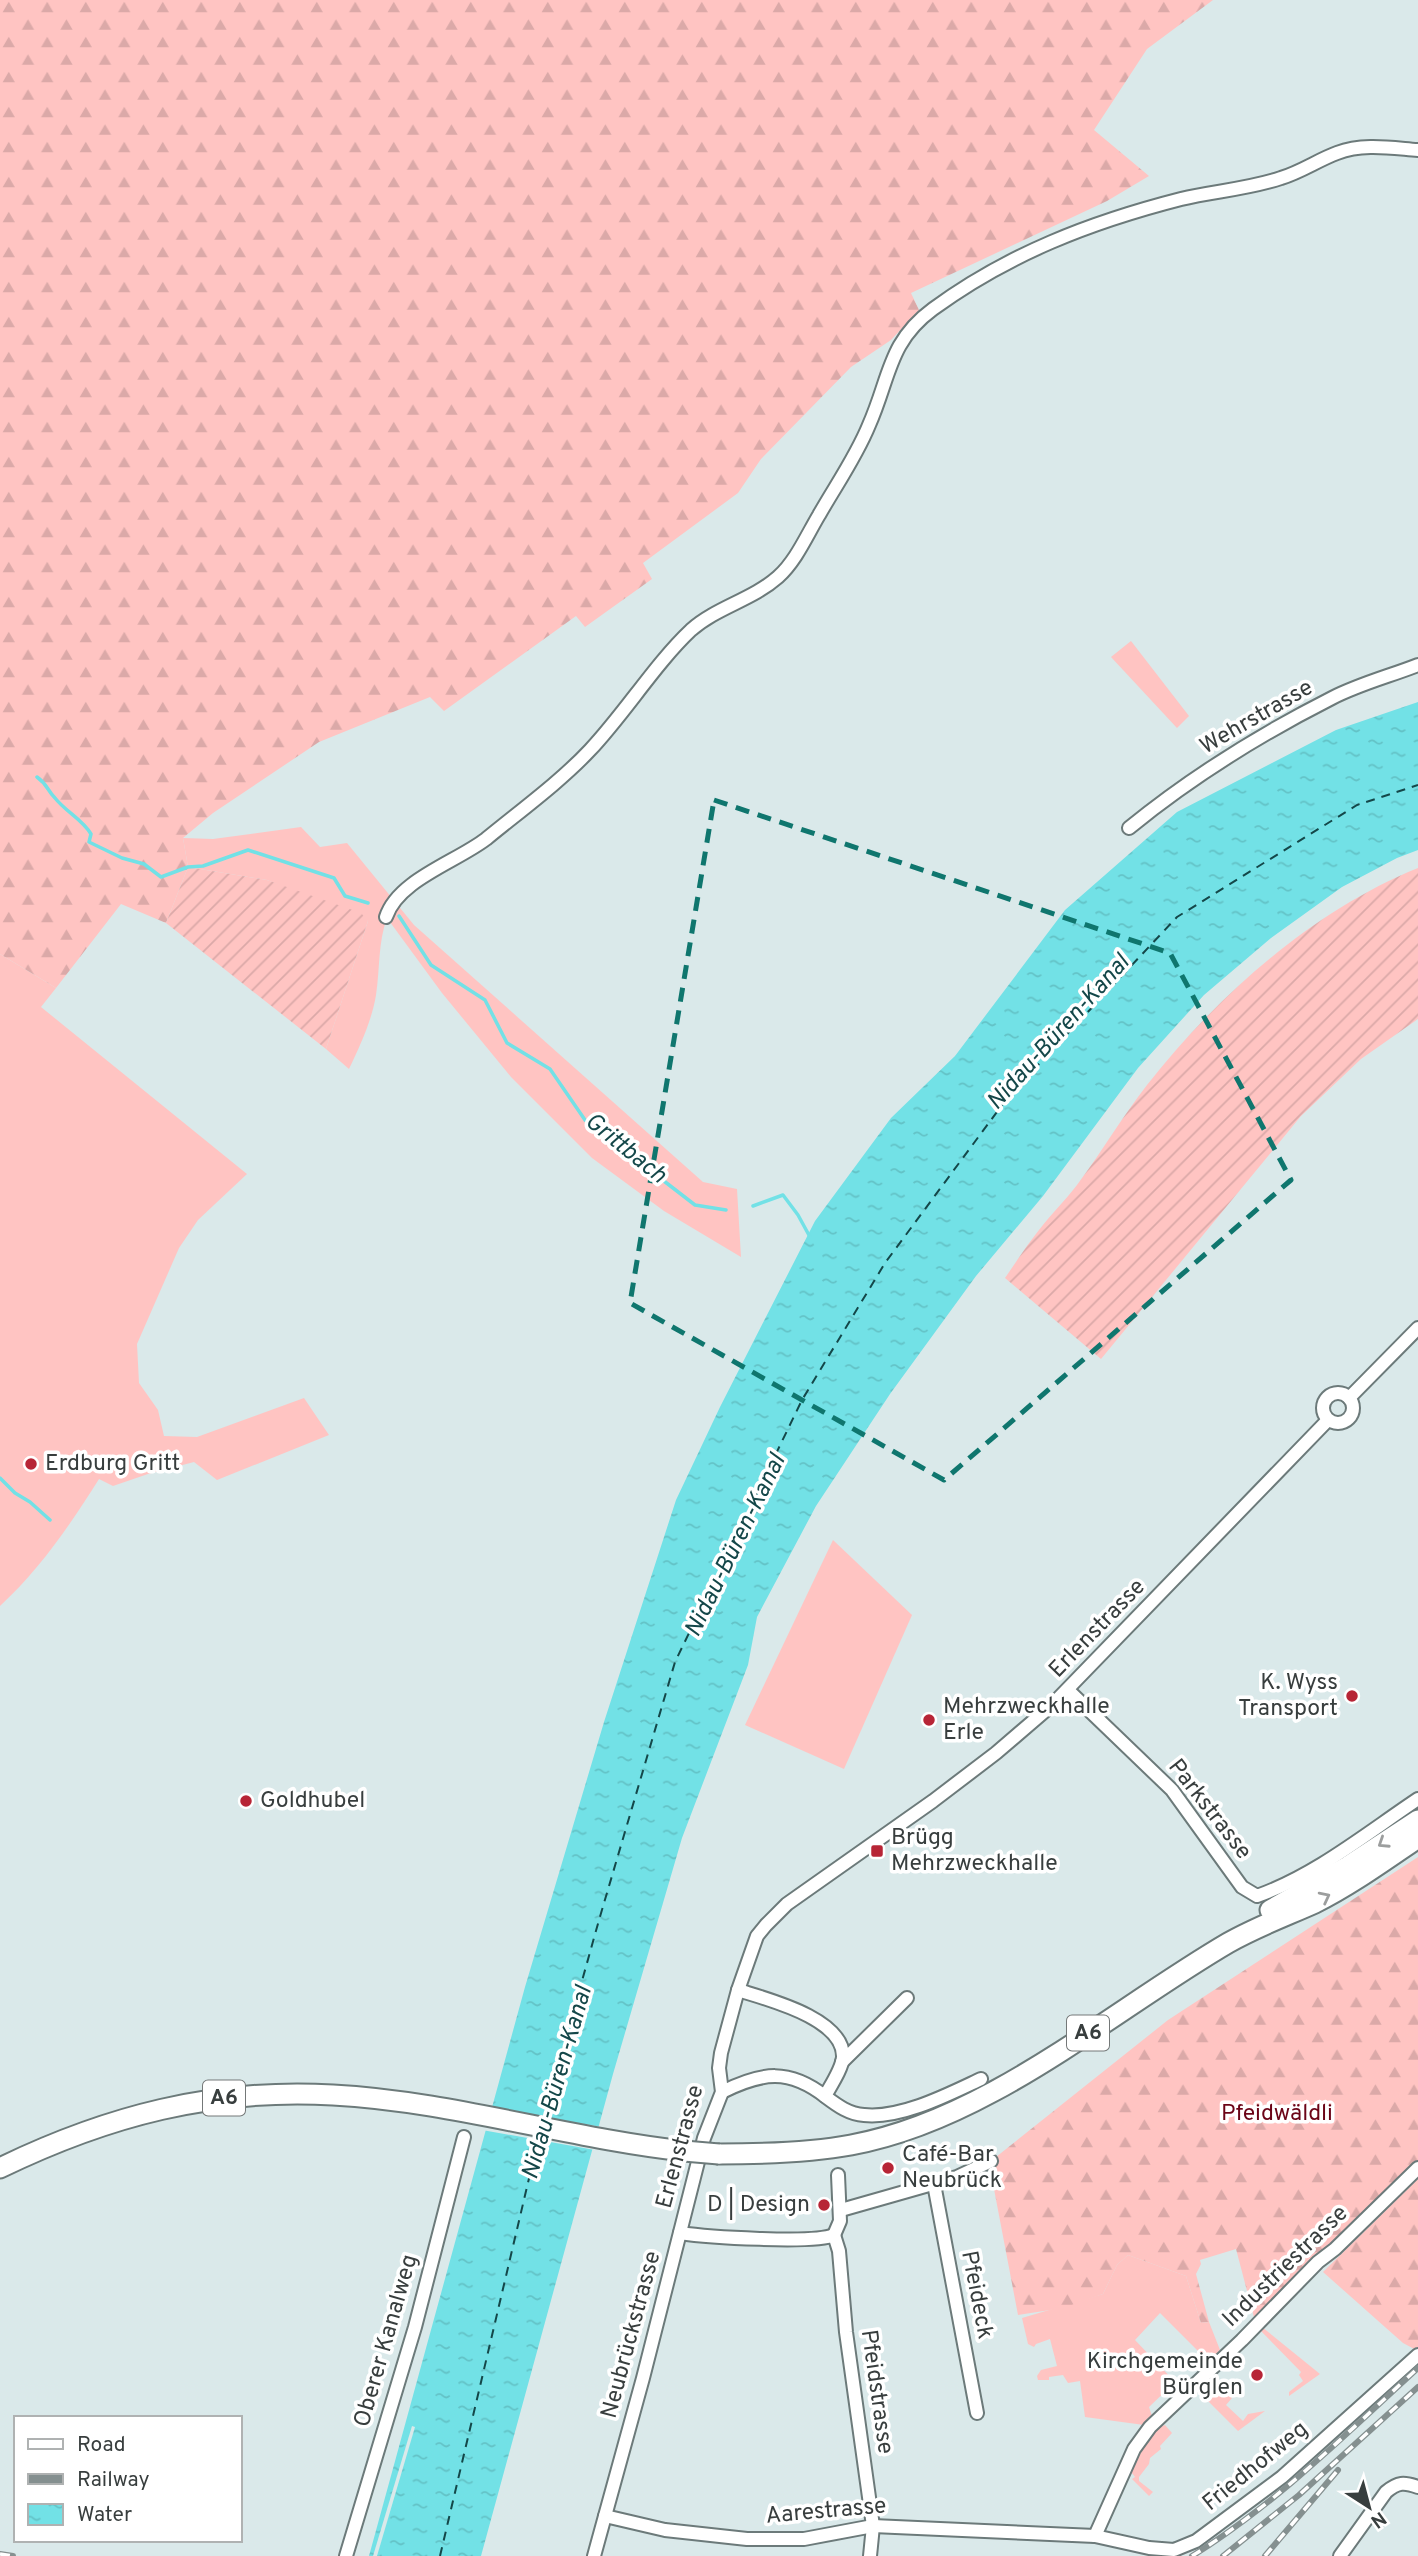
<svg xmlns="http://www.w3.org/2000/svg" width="1418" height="2556" viewBox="0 0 1418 2556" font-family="Overpass,sans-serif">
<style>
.grass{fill:#ffc4c2}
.forest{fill:url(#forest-firs)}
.garden{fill:url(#garden-furrows)}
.water{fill:url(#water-ripples)}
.pier{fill:#dae9ea}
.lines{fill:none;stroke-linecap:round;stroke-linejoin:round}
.stream{stroke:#72e1e6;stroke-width:3.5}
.ferry{stroke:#144749;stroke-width:2;stroke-dasharray:9 7;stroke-linecap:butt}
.minor-casing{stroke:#6c7a7a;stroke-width:16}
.highway-casing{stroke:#6c7a7a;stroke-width:23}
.minor{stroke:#fff;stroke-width:12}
.highway{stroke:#fff;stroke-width:19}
.rail-casing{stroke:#859090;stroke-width:6}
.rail{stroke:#fff;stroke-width:3.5;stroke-dasharray:10;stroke-linecap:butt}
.highway-bridge-casing{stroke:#6c7a7a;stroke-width:23;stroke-linecap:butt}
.highway-bridge{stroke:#fff;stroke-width:19}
.oneway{stroke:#9c9e9e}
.marked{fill:none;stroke:#0f766e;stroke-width:5;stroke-dasharray:14 9;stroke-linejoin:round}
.poi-dot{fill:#b72536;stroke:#fff;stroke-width:2.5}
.labels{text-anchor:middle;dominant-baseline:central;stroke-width:7;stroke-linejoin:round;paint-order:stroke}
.shield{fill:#fff;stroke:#747878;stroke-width:2}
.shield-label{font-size:21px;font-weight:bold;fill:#383e3e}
.street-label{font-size:23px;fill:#383e3e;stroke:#fff}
.poi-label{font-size:23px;fill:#383e3e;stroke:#fff;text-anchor:start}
.park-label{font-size:23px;fill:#6b0417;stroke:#fff}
.water-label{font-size:24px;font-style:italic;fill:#144749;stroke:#fff}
</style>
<defs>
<pattern id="forest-firs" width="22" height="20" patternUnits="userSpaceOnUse" patternTransform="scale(1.75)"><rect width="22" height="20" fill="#ffc4c2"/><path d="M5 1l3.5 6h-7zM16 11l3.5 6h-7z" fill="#dba9a8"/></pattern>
<pattern id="garden-furrows" width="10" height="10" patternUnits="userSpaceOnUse" patternTransform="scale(1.75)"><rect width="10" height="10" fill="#ffc4c2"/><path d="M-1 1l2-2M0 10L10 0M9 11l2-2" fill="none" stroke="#dba9a8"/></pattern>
<pattern id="water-ripples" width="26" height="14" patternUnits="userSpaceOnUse" patternTransform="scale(1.75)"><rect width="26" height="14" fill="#72e1e6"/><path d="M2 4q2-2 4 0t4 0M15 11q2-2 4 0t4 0" fill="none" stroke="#63c2c6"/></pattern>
</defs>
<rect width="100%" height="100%" fill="#dae9ea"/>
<g class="grass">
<path d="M1131,641L1189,716L1177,728L1111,657Z"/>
<path d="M301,827L320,847L347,843L414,925L703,1182L737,1189L741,1257L664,1211L592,1158L511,1077L442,993L387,918C378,942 380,969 376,995C372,1020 360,1046 349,1069L326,1049L368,921L267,880L188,867L183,838L213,839Z"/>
<path d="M0,954L56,988L41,1007L247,1174L198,1220L179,1248L137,1344L139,1383L158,1410L164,1436L197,1437L304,1398L329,1435L217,1480L194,1462L148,1474L113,1486L99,1479C70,1525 40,1569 0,1606Z"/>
<path d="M833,1540L912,1615L844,1769L745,1725Z"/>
<path d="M1128,2255L1186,2276L1201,2323L1209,2322L1220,2350L1208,2361L1160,2313L1135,2340L1175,2382L1149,2407L1152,2416L1144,2425L1085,2417L1080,2381L1068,2383L1063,2375L1049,2377V2380H1038L1037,2376L1041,2370L1057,2366L1050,2339L1036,2344L1034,2347L1028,2344L1022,2318L1103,2294L1117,2265Z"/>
<path d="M1262,2327L1320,2374L1289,2396V2392L1303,2381L1299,2375L1301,2372L1260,2330Z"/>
<path d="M1214,2377L1232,2398L1226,2405L1243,2421L1248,2414L1265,2411L1238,2431L1198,2391Z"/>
<path d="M1165,2425L1172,2433L1160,2446L1161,2449L1150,2458L1149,2464L1139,2477V2481L1153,2492L1149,2496L1132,2479L1135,2477L1132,2473L1129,2475C1136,2459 1148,2431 1165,2425Z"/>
</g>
<g class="forest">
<path d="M0,0H1213L1147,49L1094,130L1149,176L1107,201L911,293L919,310L891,340L851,367L761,459L738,493L643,563L652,579L585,627L576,616L444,711L430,697L319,742L213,813L183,838L188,867L166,923L121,904L56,988L0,954Z"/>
<path d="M1418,1857V2168L1256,2325L1236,2249L1200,2260L1201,2264L1196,2274L1209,2322L1201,2323L1186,2276L1128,2255L1117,2265L1103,2294L1063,2308L1018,2315L994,2189L991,2161L1168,2020Z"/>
<path d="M1418,2179V2351L1403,2343L1323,2272Z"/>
</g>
<g class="garden">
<path d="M188,867L267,880L361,913L368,921L326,1049L166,923Z"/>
<path d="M1418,868V1019L1361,1059L1301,1116L1101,1359L1005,1278C1016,1262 1027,1245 1039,1230C1051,1214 1065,1201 1077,1185C1101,1153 1122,1117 1147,1085C1217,996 1312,911 1418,868Z"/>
</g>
<path class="water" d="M1418,702V850L1397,858L1342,887L1271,938L1204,995L1138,1068L1043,1196L976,1276L890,1394L816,1506L757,1617L748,1665L682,1838L613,2074L481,2556H369L525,1987L604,1722L676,1500L720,1407L815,1221L891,1118L955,1056L1065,910L1177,812L1336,730Z"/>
<g class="pier">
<path d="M488,2107L601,2127L595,2150L482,2130Z"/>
<path d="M412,2426L415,2427L377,2556H373Z"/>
</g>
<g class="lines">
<g class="stream">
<path d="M37,777C48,785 47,790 55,798C66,812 82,819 91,834L89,842L122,858L144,864L161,877L188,867L203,866L248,850L334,878L345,896L368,903"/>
<path d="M399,916L431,965L485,1000L507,1043L550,1069L585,1120L695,1205L726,1210"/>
<path d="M753,1206L783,1195L798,1215L810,1237"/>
<path d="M0,1478L15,1493L30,1502L50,1520"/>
</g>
<g class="ferry">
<path d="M544,2117L599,1920L675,1662L802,1400L885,1263L1008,1097L1177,917L1357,805L1418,785"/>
<path d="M440,2556L539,2136"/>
</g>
<defs>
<g id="minor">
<path d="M1129,828C1189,779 1263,733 1332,698C1359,684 1390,676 1418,665"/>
<path d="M386,917C398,880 456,862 486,839C520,811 560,782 590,750C625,713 655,664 691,630C717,607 752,600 778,577C796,561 807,535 819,515C836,485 856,457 869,425C890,378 888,342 933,309C1008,254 1091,222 1181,199C1214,191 1249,189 1281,178C1301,172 1318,160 1337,153C1363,143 1391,148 1418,150"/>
<circle cx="1338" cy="1408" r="15"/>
<path d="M1349,1398L1418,1328"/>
<path d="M1068,1690L1172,1790L1242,1887L1257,1896C1316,1875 1367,1833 1418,1799"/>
<path d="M738,1990C766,1999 844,2018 843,2057C842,2069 831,2085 825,2096"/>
<path d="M842,2062L907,1998"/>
<path d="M722,2092C762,2072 789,2068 826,2097C838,2106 849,2114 864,2115C901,2119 949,2094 981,2079"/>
<path d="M934,2184L977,2413"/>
<path d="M841,2210L957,2177L991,2161"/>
<path d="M680,2233C706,2237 815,2244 834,2235"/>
<path d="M834,2235L839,2251L846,2332L873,2526L870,2556"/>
<path d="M834,2235L840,2221L838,2175"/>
<path d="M605,2516L665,2530L747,2539H804L873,2526L1095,2536L1149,2548L1174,2550L1196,2541L1282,2477L1418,2355"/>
<path d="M1095,2536L1134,2449L1150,2427L1242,2340L1318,2262L1335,2249L1418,2168"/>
<path d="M346,2556L415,2327L464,2137"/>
<path d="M594,2556L643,2378L704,2138L722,2092L719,2068L721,2053L738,1990L757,1936L766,1925L787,1904L933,1801L996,1753L1052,1705L1328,1420"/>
<path d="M1340,2556L1386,2492C1398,2482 1404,2482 1418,2487"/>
</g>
<g id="highway">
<path d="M1270,1910L1348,1866L1418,1820"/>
<path d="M719,2154C762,2154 808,2153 851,2145C988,2120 1110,2012 1228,1943C1256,1927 1286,1916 1315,1903C1351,1885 1384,1861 1418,1838"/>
<path d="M0,2168C107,2116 213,2088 333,2095C449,2101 567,2138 684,2151"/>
</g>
</defs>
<use href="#minor" class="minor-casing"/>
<use href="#highway" class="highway-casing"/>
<use href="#minor" class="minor"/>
<use href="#highway" class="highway"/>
<defs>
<g id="rail">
<path d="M0,2554L13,2556"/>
<path d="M1192,2556C1276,2504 1346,2434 1418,2368"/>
<path d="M1223,2556L1299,2495L1418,2387"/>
<path d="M1265,2556L1338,2470"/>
</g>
</defs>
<use href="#rail" class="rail-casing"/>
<use href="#rail" class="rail"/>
<defs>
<path id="highway-bridge" d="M684,2151L719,2154"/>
</defs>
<use href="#highway-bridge" class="highway-bridge-casing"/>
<use href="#highway-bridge" class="highway-bridge"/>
</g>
<defs><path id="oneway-chevron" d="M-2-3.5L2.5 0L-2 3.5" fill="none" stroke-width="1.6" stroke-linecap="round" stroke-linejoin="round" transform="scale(1.75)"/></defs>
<g class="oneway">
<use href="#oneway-chevron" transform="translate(1383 1843) rotate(147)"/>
<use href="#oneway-chevron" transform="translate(1325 1897) rotate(-27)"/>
</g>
<path class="marked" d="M714,800L1170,953L1291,1180L944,1480L630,1303Z"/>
<g class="poi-dot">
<circle cx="31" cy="1464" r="7"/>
<circle cx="1352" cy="1696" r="7"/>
<circle cx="929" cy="1720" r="7"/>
<circle cx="246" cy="1801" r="7"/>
<rect x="870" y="1844" width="14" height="14" rx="3.5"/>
<circle cx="888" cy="2168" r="7"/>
<circle cx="824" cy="2205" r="7"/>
<circle cx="1257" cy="2375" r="7"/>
</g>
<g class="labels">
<g class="shield">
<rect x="1067" y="2015.5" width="42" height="35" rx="5"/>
<rect x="203" y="2080.5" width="42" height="35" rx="5"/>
</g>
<g class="shield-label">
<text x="1088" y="2033">A6</text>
<text x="224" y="2098">A6</text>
</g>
<g class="street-label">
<text transform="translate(1257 718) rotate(-30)">Wehrstrasse</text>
<text transform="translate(1098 1629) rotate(-46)">Erlenstrasse</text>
<text transform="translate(1209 1810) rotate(52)">Parkstrasse</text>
<text transform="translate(681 2147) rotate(-75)">Erlenstrasse</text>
<text transform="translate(1286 2267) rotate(-44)">Industriestrasse</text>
<text transform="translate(976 2295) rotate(79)">Pfeideck</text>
<text transform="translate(632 2335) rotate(-75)">Neubrückstrasse</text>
<text transform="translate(387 2341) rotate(-74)">Oberer Kanalweg</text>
<text transform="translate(876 2392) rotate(82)">Pfeidstrasse</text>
<text transform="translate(1256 2467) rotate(-39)">Friedhofweg</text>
<text transform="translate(826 2512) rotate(-5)">Aarestrasse</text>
</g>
<g class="poi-label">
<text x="45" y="1464">Erdburg Gritt</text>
<text x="1338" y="1683" text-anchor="end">K. Wyss<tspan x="1338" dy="26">Transport</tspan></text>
<text x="943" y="1707">Mehrzweckhalle<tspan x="943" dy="26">Erle</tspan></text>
<text x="260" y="1801">Goldhubel</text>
<text x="891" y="1838">Brügg<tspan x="891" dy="26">Mehrzweckhalle</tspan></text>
<text x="902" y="2155">Café-Bar<tspan x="902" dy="26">Neubrück</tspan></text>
<text x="810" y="2205" text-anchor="end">D | Design</text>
<text x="1243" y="2362" text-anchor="end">Kirchgemeinde<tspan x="1243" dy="26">Bürglen</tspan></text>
</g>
<g class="park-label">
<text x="1277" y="2114">Pfeidwäldli</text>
</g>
<g class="water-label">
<text transform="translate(1059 1033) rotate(-48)">Nidau-Büren-Kanal</text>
<text transform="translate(625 1149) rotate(39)">Grittbach</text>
<text transform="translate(736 1546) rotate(-64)">Nidau-Büren-Kanal</text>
<text transform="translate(558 2083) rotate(-74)">Nidau-Büren-Kanal</text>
</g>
</g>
<rect x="14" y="2416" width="228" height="126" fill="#ffffff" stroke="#afb2b2" stroke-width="2"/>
<rect x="28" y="2439" width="35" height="10" fill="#ffffff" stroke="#afb2b2" stroke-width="2"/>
<text x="77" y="2451" font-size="21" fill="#383e3e">Road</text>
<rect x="28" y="2474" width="35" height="10" fill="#859090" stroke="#afb2b2" stroke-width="2"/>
<text x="77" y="2486" font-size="21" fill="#383e3e">Railway</text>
<rect x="28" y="2504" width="35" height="21" fill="url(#water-ripples)" stroke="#afb2b2" stroke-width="2"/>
<text x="77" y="2521" font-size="21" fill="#383e3e">Water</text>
<g transform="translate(1369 2507) rotate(144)" stroke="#ffffff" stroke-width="5" paint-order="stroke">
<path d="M0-5L12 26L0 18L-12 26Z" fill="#383e3e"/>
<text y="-10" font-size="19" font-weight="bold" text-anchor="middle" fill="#383e3e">N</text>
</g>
</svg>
